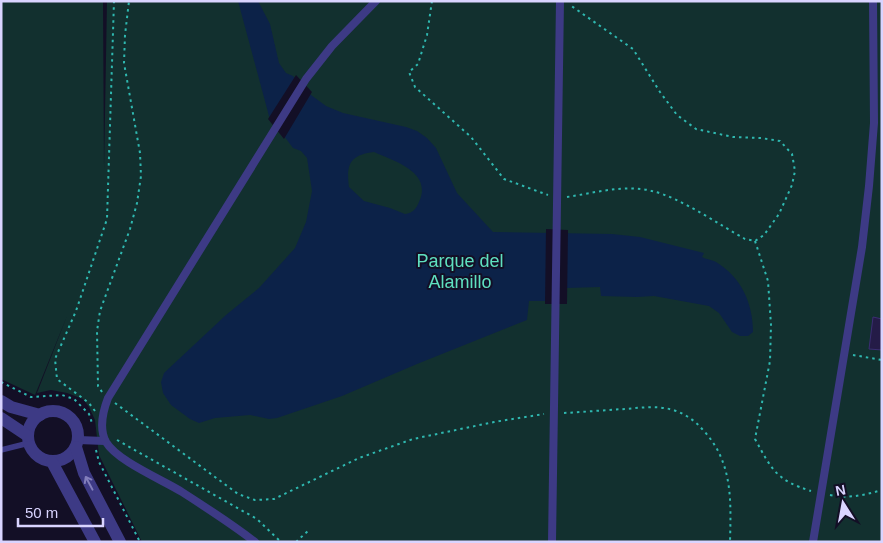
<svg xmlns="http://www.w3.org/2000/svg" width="883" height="543" viewBox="0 0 883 543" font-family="Helvetica,sans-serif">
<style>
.green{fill:#12302f}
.water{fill:#0c2248;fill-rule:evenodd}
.pier{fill:#130f26}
.building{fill:#241b47;stroke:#3b2d73}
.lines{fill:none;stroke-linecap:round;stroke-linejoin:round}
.path{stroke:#2fb8b0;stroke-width:2;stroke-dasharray:2.5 4;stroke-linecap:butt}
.service{stroke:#3d3a85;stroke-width:5.5}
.pedestrian{stroke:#3d3a85;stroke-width:8}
.tertiary{stroke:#3d3a85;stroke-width:12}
.oneway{stroke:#837fbc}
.labels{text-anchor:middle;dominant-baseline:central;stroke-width:4;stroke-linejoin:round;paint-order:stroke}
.park-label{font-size:18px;fill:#5fe0c0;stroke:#130f26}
</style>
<rect width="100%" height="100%" fill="#130f26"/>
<path class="green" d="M1,1H103L104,169L107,1H882V542H142L99,455L95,420L89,407L83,399L67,393L51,390L37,393L67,316L35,395L1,379Z"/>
<path class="water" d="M238,1H258L270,24L279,63L286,73L293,76L311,95L326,106L343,113L406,127L417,131L427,138L436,148L457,193L493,232L612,234L640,237L704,253L702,257C708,260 710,259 716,262C741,277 753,303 753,332L748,336H740L732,332L719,313L709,306L654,296L637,297L601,296L600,287L566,288L565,301H529L527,320L417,364L342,396L277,418L269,419L250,415L215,418L199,423L190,419L171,405L163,393L161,382L164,373L226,315L259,288L295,248L306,222L312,191L307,158L301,151L293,148L269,116ZM374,152C394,161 433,172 419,202C416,209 413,213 405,214L390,208L364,201L349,187C346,164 350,155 374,152Z"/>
<g class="pier">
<path d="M296,75L312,92L284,139L268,119Z"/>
<path d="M546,229L568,230L567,304H545Z"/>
</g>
<path class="building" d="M873,317L882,319V350L869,349Z"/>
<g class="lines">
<g class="path">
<path d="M432,1L427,35L418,64L409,72L415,87L471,137L504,179L548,195"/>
<path d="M567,197C594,193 625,184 652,191C679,197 720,225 745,239L755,241L764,235L779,214L792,185L795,171L792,154L780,141L761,138L733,137L696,129L677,115L660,92L633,49L570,5"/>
<path d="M755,241L768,281L771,325L770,361L755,439C772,470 776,480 811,491"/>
<path d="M853,355L882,360"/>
<path d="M1,382L31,397L62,395L74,399L89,414L92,423"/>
<path d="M102,392L98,386L97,331L100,311L130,229L137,203L141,176L140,153L124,63L125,35L129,1"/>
<path d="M115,403L238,494L255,500L274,499L359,458L413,439L494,422L544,414"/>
<path d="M95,411L89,403L57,379L55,359L76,311L107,219L114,1"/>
<path d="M564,413C584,412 605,410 625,409C638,408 651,406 664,408C679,410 693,418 703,430C733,462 731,500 730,542"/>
<path d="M117,440L257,519L281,542"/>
<path d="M96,450L99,462L140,542"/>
<path d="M830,495C848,499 865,495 882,490"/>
<path d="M296,542L310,529"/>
</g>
<path class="service" d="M1,450L29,443"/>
<g class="pedestrian">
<path d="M78,440L105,441"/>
<path d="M255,542C232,524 207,508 182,492C163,480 117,461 106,442C99,429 103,411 108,398L306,79L332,46L376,1"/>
<path d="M552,542L560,1"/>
<path d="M813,542L862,247L869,186L874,123L873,1"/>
</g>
<g class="tertiary">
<path d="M1,401L11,407L40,415"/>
<circle cx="53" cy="436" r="25"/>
<path d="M1,418L28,436"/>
<path d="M76,447L84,473L120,542"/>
<path d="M52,462L95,542"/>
</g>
</g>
<defs><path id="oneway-shaft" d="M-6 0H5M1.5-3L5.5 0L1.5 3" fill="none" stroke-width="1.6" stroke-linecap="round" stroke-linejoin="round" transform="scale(1.25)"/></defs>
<use class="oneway" href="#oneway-shaft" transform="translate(89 483) rotate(-118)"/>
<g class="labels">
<g class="park-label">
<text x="460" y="261">Parque del<tspan x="460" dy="21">Alamillo</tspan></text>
</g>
</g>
<rect width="883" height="543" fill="none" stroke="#d9d4ff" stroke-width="5"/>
<g transform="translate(843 503) rotate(349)" stroke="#130f26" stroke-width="4" paint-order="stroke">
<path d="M0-4L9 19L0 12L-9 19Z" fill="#d9d4ff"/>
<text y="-8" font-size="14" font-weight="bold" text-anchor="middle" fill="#d9d4ff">N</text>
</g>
<path d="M18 518v8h85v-8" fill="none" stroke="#d9d4ff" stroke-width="2.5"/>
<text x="25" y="518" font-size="15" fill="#d9d4ff" stroke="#130f26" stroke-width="4" paint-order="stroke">50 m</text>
</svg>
